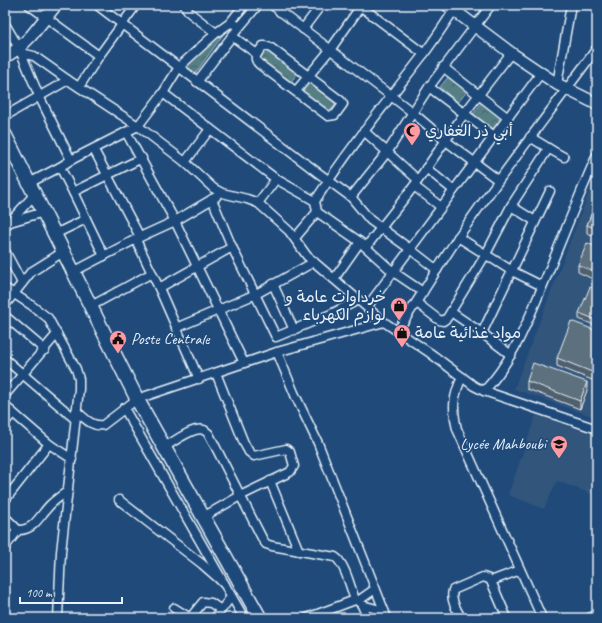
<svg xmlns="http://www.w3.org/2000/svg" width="602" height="623" viewBox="0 0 602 623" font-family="Caveat,'Playpen Sans Arabic',sans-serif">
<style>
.built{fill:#31557b}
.park{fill:url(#park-crowns);stroke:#9eb8be}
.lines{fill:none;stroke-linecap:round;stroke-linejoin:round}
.lane-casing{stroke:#e8f1f8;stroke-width:7}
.street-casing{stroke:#e8f1f8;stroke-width:11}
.secondary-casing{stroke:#e8f1f8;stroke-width:14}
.primary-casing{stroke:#e8f1f8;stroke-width:16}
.lane{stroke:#1f4a7a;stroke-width:4}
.street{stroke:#1f4a7a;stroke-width:8}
.secondary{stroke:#1f4a7a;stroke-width:11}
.primary{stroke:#1f4a7a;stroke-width:13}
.wall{fill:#4f5f6c;stroke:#e8f1f8}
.shaded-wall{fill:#404e58;stroke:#e8f1f8}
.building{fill:#5c6f7d;stroke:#e8f1f8}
.labels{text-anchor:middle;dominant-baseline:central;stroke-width:3.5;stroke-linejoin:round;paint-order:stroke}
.poi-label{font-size:16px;fill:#e8f1f8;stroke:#1f4a7a;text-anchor:start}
</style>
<defs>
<pattern id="park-crowns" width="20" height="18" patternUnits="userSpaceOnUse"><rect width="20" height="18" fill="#557e85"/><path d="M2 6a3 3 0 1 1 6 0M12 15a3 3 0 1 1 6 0" fill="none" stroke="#4e666a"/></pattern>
</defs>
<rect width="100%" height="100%" fill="#1f4a7a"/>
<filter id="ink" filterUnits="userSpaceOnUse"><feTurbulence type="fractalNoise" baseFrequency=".025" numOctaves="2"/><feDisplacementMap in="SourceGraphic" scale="8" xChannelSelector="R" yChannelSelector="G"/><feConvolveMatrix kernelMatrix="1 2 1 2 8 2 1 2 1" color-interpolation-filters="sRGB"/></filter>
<g filter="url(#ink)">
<g class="built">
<path d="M597,171V418L514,389Z"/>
<path d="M536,415L597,436V496L557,481L544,509L508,495Z"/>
</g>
<g class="park">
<path d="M225,32L195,74L183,64Z"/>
<path d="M267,48L298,73L289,84L258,59Z"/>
<path d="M449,76L467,91L458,103L440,87Z"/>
<path d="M308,81L336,104L328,114L300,91Z"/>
<path d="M482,102L502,118L493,130L473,114Z"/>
</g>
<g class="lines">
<defs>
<path id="lane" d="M596,392H597"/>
<g id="street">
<path d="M29,5L99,56"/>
<path d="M97,5L317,172L351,197L370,220L410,249L437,270"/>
<path d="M184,5L190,13L216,33"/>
<path d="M272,5L412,112L446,141L498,180"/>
<path d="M359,5L424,54"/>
<path d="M280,12L285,5"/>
<path d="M230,23L244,5"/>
<path d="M5,24L19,48L39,96L71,160"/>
<path d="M303,29L321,5"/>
<path d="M232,36L257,54"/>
<path d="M263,46H265L271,48L341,101L343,104L335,115L328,116L259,64C252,57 258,53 263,46Z"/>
<path d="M443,67L508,118"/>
<path d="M68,80L138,126L185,162L213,188L222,193L247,199L258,203L289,231L307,256L384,322"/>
<path d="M197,82L232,36L258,5"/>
<path d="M557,84L571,5"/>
<path d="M79,87L99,56L136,5"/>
<path d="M429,87L494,136"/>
<path d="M296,91L330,50L361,6"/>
<path d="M163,93L276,179L315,201"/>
<path d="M5,116L68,80L34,56L21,53"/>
<path d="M364,131L418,180"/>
<path d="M126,132L175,221L244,363"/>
<path d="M530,137L553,151L564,157"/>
<path d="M94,150L140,237"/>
<path d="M185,162L210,129"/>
<path d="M60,167L73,192L104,256"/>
<path d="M426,168L453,190"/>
<path d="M29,183L60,167L71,160L138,126L163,93L179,67L216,33L230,23L240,26"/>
<path d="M414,186L441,207"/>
<path d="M73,192L142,158"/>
<path d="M351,197L388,151L429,87L491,5"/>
<path d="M212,199L232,247L276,337L331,314L358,300"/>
<path d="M258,203L276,179"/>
<path d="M511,206L535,221"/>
<path d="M10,222L44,212"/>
<path d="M5,227L35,194"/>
<path d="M55,234L86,219"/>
<path d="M458,237L512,271L542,286"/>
<path d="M295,238L317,212"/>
<path d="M136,240L159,288L199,379"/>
<path d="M366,247L414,186L464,114L511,53"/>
<path d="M5,251L22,283"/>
<path d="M73,272L140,237L175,221L216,197"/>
<path d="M334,279L360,242"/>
<path d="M273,284L294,330"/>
<path d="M5,288L31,305L48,318L76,369L79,379V389L61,552L58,618"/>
<path d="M159,288L232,247"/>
<path d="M423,292L392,271L360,242L317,212L315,201C348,150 386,103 423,55C434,41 444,25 454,10"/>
<path d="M417,303L439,320L443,321L447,318L486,254L511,206L548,149"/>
<path d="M5,305L31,272L63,252"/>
<path d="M91,306L152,273"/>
<path d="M367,307L541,73"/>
<path d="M451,312L482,333L511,355"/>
<path d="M5,316L45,350"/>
<path d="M176,328L256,294L314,262"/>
<path d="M398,330C419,299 438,267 459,236C503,172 551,111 597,48"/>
<path d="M482,333L550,191"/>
<path d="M277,352L295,395L318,443L387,618"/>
<path d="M5,359L75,419"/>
<path d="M462,377C453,397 452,408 457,429L542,618"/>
<path d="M484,391C513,361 527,322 543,285C561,242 578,197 597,155"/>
<path d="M5,395L57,334"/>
<path d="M5,406L49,444L72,459"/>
<path d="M124,408L225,585"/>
<path d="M76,411C84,417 91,427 103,425L137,399L277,352L384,322L430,353L474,386L484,391L597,429"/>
<path d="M5,422L13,413"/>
<path d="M165,447C173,442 194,426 204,430C204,430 208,433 209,434L263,540L266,544L272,546L335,557C345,563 351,589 355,600"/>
<path d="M270,481L299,551"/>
<path d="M5,500L49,444"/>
<path d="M119,500L202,564L218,578L225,585L244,618"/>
<path d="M5,517L18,530"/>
<path d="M203,517L240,496L290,472L294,466L290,452L286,449L254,456L249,452L244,443L216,373"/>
<path d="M5,547L18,530C34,531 40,515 50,505C55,500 62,495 68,491"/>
<path d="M491,581L520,570"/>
<path d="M358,601L362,605L384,611"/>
<path d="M362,605L367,618"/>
<path d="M174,608L190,618"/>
<path d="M190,618L203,602L211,603L221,610"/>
<path d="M215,618L231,597"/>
<path d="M307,618L355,600L358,601L375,589"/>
<path d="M461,618C457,610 450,600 453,590L483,577L489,579L491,581L507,618"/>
</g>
<g id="secondary">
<path d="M447,5L511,53L557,84L597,104"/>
<path d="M5,57L19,48L31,36L56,5"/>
<path d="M592,618L597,617"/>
</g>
<path id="primary" d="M5,135L137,399L260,618"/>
</defs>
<use href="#lane" class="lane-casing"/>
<use href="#street" class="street-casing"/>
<use href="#secondary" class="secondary-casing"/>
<use href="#primary" class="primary-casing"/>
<use href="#lane" class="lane"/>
<use href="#street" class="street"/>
<use href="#secondary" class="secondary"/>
<use href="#primary" class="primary"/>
</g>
<g class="wall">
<path d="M597,200V237L587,233V225Z"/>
<path d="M597,247V281L578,272V265Z"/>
<path d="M597,290V326L579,319V313Z"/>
<path d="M597,331V382L557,366V358Z"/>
<path d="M527,381L587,390L580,409L527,389Z"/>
</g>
<path class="shaded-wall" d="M587,382V390L580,409V401Z"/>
<g class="building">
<path d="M597,200V229L587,225Z"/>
<path d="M587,243L597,247V273L578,265Z"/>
<path d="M590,287L597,290V320L579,313Z"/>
<path d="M571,321L597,331V374L557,358Z"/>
<path d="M533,363L587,382L580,401L527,381Z"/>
</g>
</g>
<defs>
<symbol id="mosque-pin" viewBox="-11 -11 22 30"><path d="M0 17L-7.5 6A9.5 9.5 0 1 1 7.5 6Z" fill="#ff9aa2" stroke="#1f4a7a"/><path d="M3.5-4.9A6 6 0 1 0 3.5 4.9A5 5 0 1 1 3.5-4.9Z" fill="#111"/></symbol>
<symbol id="shop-pin" viewBox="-11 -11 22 30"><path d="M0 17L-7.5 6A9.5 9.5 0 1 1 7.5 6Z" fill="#ff9aa2" stroke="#1f4a7a"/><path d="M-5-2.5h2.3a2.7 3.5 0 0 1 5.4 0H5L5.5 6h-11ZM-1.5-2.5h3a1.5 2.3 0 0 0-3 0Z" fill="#111"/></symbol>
<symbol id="civic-pin" viewBox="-11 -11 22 30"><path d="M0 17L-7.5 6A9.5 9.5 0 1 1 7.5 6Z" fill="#ff9aa2" stroke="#1f4a7a"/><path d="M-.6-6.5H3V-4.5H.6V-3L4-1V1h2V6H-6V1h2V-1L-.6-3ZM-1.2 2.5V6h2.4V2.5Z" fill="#111"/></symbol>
<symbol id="school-pin" viewBox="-11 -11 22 30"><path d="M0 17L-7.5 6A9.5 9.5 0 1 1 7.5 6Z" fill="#ff9aa2" stroke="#1f4a7a"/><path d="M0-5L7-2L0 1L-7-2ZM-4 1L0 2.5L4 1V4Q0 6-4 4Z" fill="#111"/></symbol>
</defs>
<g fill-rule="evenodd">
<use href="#mosque-pin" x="402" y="121" width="20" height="27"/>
<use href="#shop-pin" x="389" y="296" width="20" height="27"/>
<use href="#shop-pin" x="392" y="323" width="20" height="27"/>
<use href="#civic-pin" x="108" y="329" width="20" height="27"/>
<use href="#school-pin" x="549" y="434" width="20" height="27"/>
</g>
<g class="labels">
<g class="poi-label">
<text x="425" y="131">أبي ذر الغفاري</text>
<text x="386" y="297" text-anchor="end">خرداوات عامة و<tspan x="386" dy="18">لوازم الكهرباء</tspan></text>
<text x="415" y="333">مواد غذائية عامة</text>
<text x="131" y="339">Poste Centrale</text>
<text x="546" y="444" text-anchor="end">Lycée Mahboubi</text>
</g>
</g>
<rect width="602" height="623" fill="none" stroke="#1f4a7a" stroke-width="20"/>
<rect x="10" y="10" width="582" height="603" fill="none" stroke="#e8f1f8" stroke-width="1.5" filter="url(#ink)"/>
<path d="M20 597v6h102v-6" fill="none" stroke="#e8f1f8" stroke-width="2"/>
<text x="26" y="597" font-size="12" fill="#e8f1f8" stroke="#1f4a7a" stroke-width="3" paint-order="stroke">100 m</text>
</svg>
